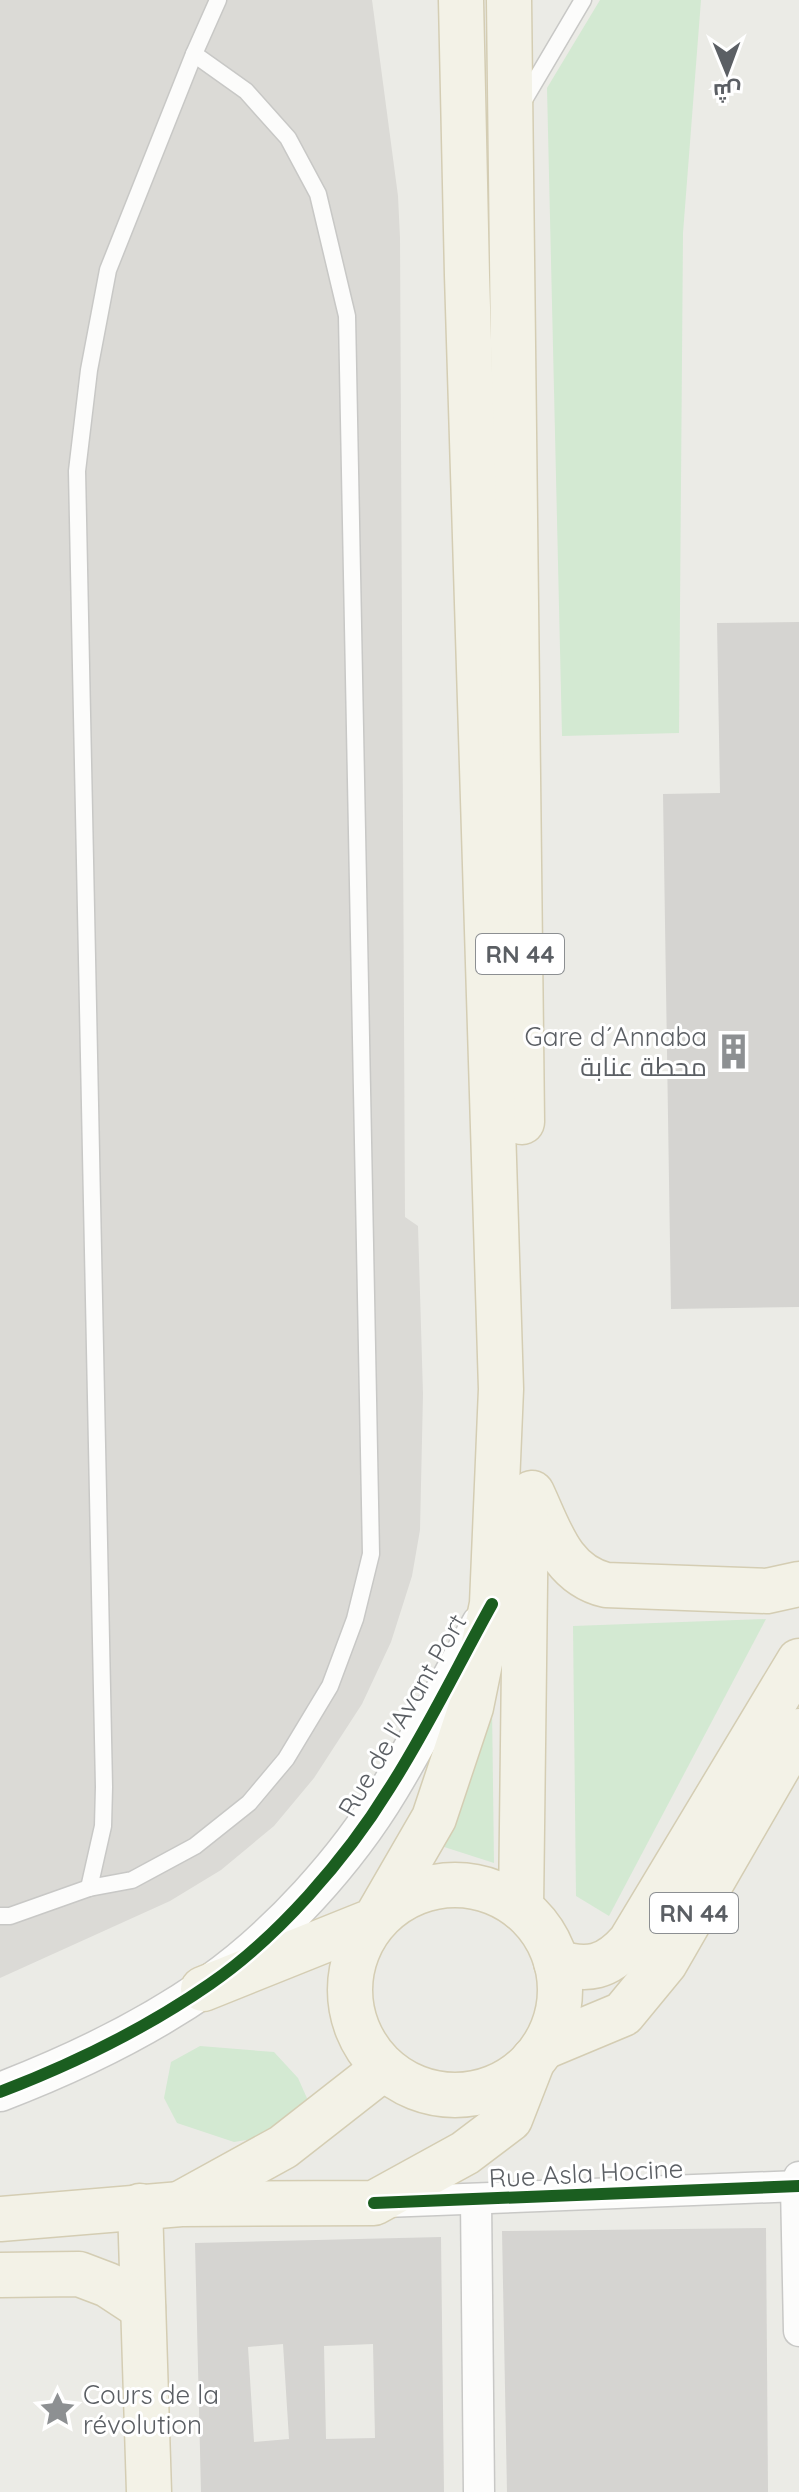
<svg xmlns="http://www.w3.org/2000/svg" width="799" height="2492" viewBox="0 0 799 2492" font-family="Quicksand,Cairo,sans-serif">
<style>
.industrial{fill:#dbdad6}
.green{fill:#d3e9d2}
.building{fill:#d5d4d1;fill-rule:evenodd}
.lines{fill:none;stroke-linecap:round;stroke-linejoin:round}
.service-casing{stroke:#c8c8c6;stroke-width:19}
.minor-casing{stroke:#c8c8c6;stroke-width:33}
.tertiary-casing{stroke:#c8c8c6;stroke-width:41}
.primary-casing{stroke:#d4cdb3;stroke-width:47}
.service{stroke:#fcfcfb;stroke-width:16}
.minor{stroke:#fcfcfb;stroke-width:30}
.tertiary{stroke:#fcfcfb;stroke-width:38}
.primary{stroke:#f3f2e7;stroke-width:44}
.cycleway-casing{stroke:#fff;stroke-width:17}
.cycleway{stroke:#1b5e20;stroke-width:12}
.labels{text-anchor:middle;dominant-baseline:central;stroke-width:6;stroke-linejoin:round;paint-order:stroke}
.shield{fill:#fff;stroke:#8c8f92;stroke-width:2}
.shield-label{font-size:24px;font-weight:bold;fill:#5b5f64}
.poi-label{font-size:26px;fill:#5b5f64;stroke:#fff;text-anchor:end}
.street-label{font-size:26px;fill:#5b5f64;stroke:#fff}
</style>
<rect width="100%" height="100%" fill="#ebebe6"/>
<path class="industrial" d="M0,0H372L398,196L400,238L405,1217L418,1226L423,1394L420,1530L412,1576L391,1642L362,1704L314,1778L274,1826L221,1870L170,1901L0,1978Z"/>
<g class="green">
<path d="M600,0H701L683,233L679,733L562,736L547,88Z"/>
<path d="M766,1619L609,1916L576,1896L573,1626Z"/>
<path d="M492,1706L494,1863L438,1845Z"/>
<path d="M200,2046L274,2052L298,2078L310,2105L292,2133L234,2142L177,2123L164,2098L171,2062Z"/>
</g>
<g class="building">
<path d="M799,622V1307L671,1309L663,794L720,793L717,623Z"/>
<path d="M766,2228L768,2492H507L502,2231Z"/>
<path d="M441,2237L444,2492H201L195,2243ZM283,2344L289,2439L254,2442L248,2347ZM373,2344L375,2438L326,2439L324,2346Z"/>
</g>
<g class="lines">
<defs>
<g id="service">
<path d="M521,105L583,0"/>
<path d="M89,1888L103,1826L104,1787L77,471L89,370L108,270L194,54L218,0"/>
<path d="M0,1916H10L89,1888L132,1880L195,1846L249,1803L286,1759L330,1686L355,1619L371,1554L347,316L318,194L288,138L246,91L194,54"/>
</g>
<g id="minor">
<path d="M799,2177L796,2186L799,2331"/>
<path d="M476,2200L479,2492"/>
<path d="M384,2202L799,2186"/>
</g>
<path id="tertiary" d="M0,2092C73,2064 146,2029 210,1984C278,1936 347,1860 390,1788C422,1735 451,1678 481,1624"/>
<g id="primary">
<path d="M509,0L522,1122"/>
<path d="M532,1493C550,1531 561,1574 606,1585L767,1591L799,1584"/>
<circle cx="455" cy="1990" r="105"/>
<path d="M521,1908L526,1503"/>
<path d="M556,1962C588,1972 607,1968 630,1942L799,1661"/>
<path d="M203,1989L375,1920L434,1818L471,1707L492,1604L501,1389L467,275L461,0"/>
<path d="M544,2047L623,2014L665,1963L799,1731"/>
<path d="M183,2202L283,2147L384,2068"/>
<path d="M140,2206L149,2492"/>
<path d="M0,2219L181,2204L374,2203L465,2153L510,2119L533,2060"/>
<path d="M0,2275L79,2274L108,2285L143,2308"/>
</g>
</defs>
<use href="#service" class="service-casing"/>
<use href="#minor" class="minor-casing"/>
<use href="#tertiary" class="tertiary-casing"/>
<use href="#primary" class="primary-casing"/>
<use href="#service" class="service"/>
<use href="#minor" class="minor"/>
<use href="#tertiary" class="tertiary"/>
<use href="#primary" class="primary"/>
<defs>
<g id="cycleway">
<path d="M0,2092C73,2064 145,2029 210,1984C277,1938 346,1859 389,1789C427,1730 458,1665 492,1604"/>
<path d="M374,2203L799,2186"/>
</g>
</defs>
<use href="#cycleway" class="cycleway-casing"/>
<use href="#cycleway" class="cycleway"/>
</g>
<defs>
<symbol id="building-bare" viewBox="-9 -9 18 18"><path d="M-4-6H4V6H1V3H-1V6H-4ZM-2.5-4.3h1.7v1.8h-1.7ZM.8-4.3h1.7v1.8H.8ZM-2.5-1h1.7V.8h-1.7ZM.8-1h1.7V.8H.8Z" fill="#8d9092" stroke="#fff" stroke-width="2.5" paint-order="stroke"/></symbol>
<symbol id="sight-bare" viewBox="-9 -9 18 18"><path d="M0-6L1.8-2.2L6-1.7L2.9 1.2L3.7 5.4L0 3.3L-3.7 5.4L-2.9 1.2L-6-1.7L-1.8-2.2Z" fill="#8d9092" stroke="#fff" stroke-width="2.5" paint-order="stroke"/></symbol>
</defs>
<g fill-rule="evenodd">
<use href="#building-bare" x="708" y="1026" width="51" height="51"/>
<use href="#sight-bare" x="32" y="2384" width="51" height="51"/>
</g>
<g class="labels">
<g class="shield">
<rect x="476" y="934" width="88" height="40" rx="6"/>
<rect x="650" y="1893" width="88" height="40" rx="6"/>
</g>
<g class="shield-label">
<text x="520" y="954">RN 44</text>
<text x="694" y="1913">RN 44</text>
</g>
<g class="poi-label">
<text x="707" y="1036">Gare d´Annaba<tspan x="707" dy="30">محطة عنابة</tspan></text>
<text x="83" y="2394" text-anchor="start">Cours de la<tspan x="83" dy="30">révolution</tspan></text>
</g>
<g class="street-label">
<text transform="translate(402 1715) rotate(-60)">Rue de l'Avant Port</text>
<text transform="translate(586 2173) rotate(-3)">Rue Asla Hocine</text>
</g>
</g>
<g transform="translate(727 72) rotate(179)" stroke="#ffffff" stroke-width="6" paint-order="stroke">
<path d="M0-6L14 30L0 20L-14 30Z" fill="#5b5f64"/>
<text y="-12" font-size="22" font-weight="bold" text-anchor="middle" fill="#5b5f64">ش</text>
</g>
</svg>
